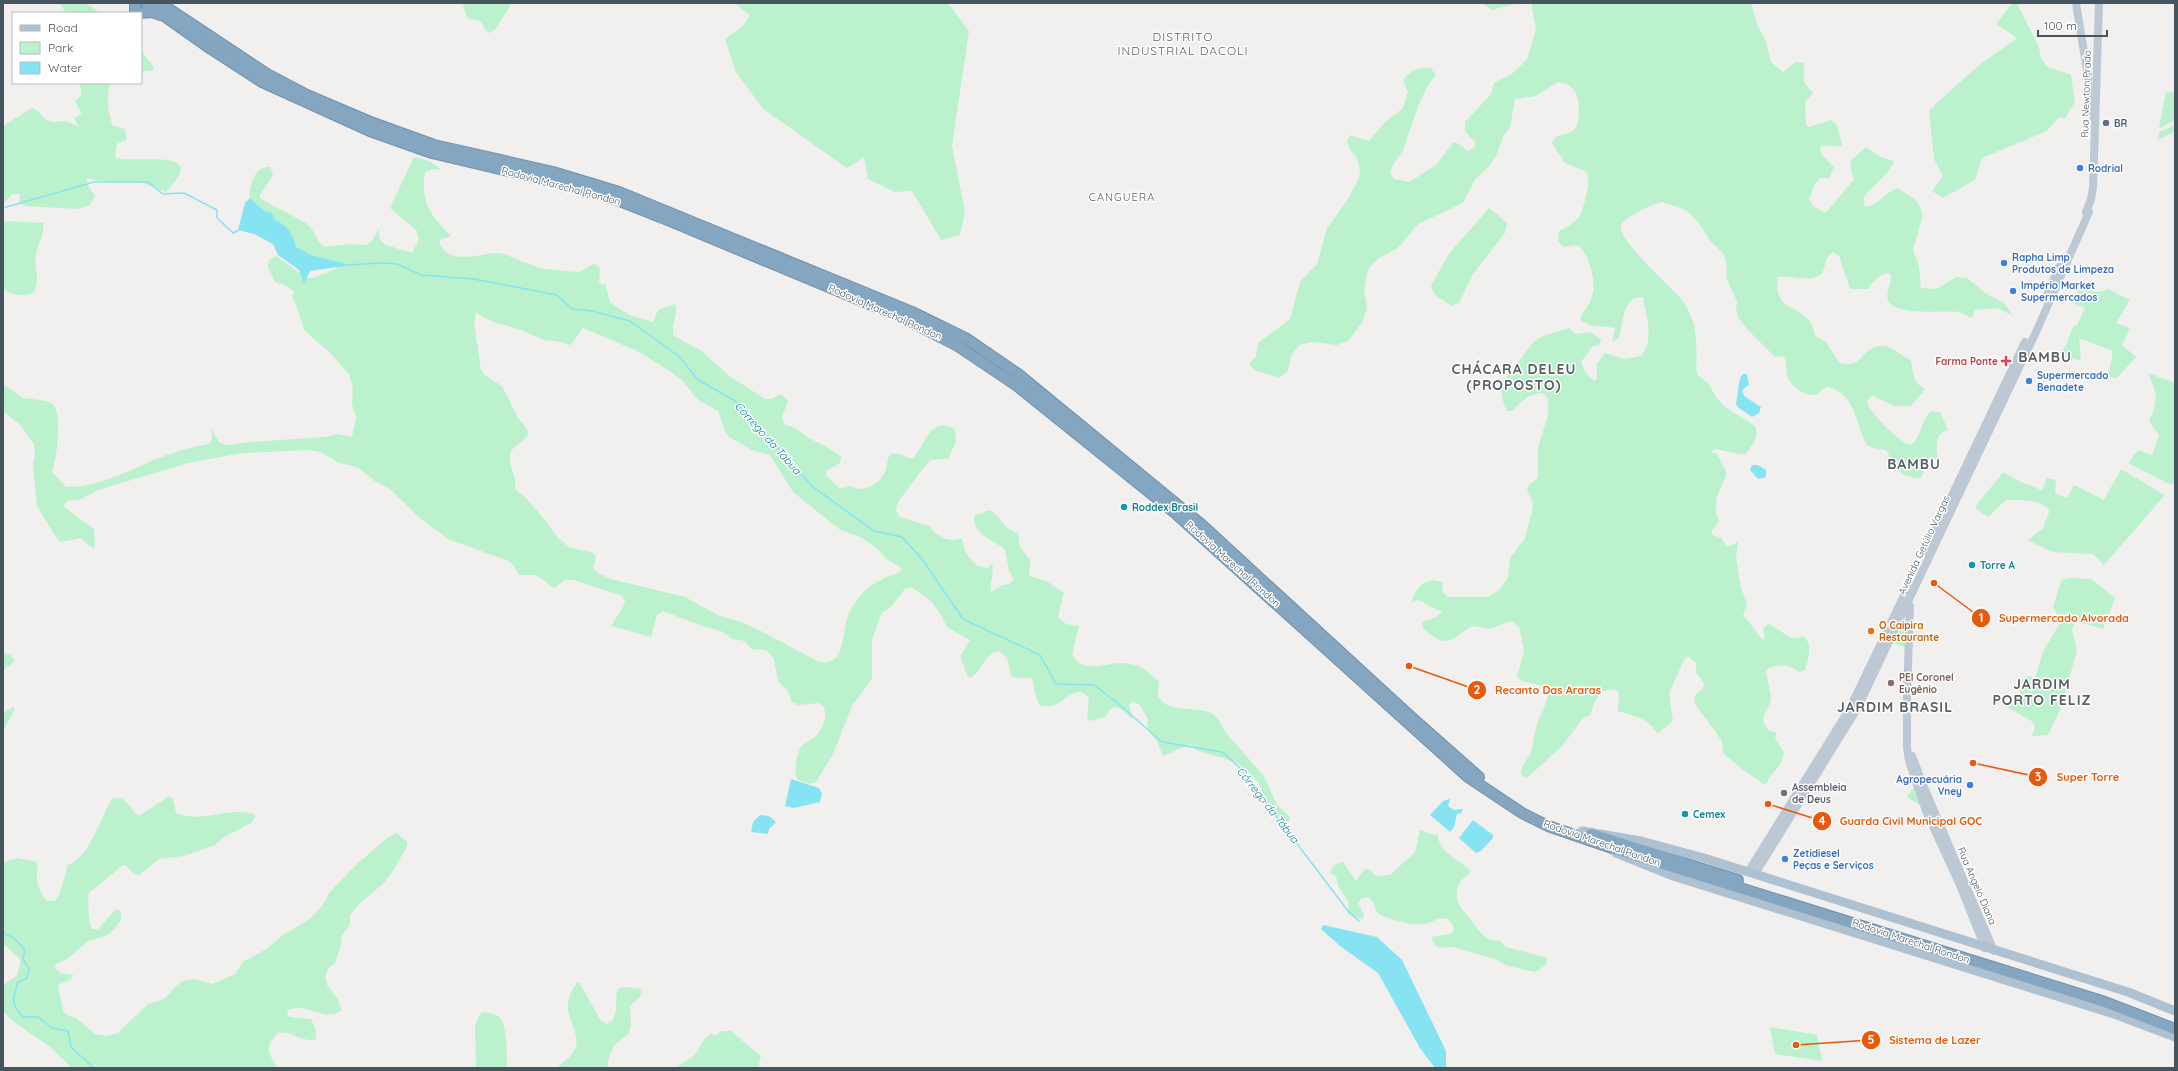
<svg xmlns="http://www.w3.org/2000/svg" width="2178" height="1071" viewBox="0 0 2178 1071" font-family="Quicksand,sans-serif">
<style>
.green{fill:#bbf2cd;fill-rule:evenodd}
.water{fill:#86e3f1}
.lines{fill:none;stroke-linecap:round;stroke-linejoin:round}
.stream{stroke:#86e3f1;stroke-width:1.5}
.highway-casing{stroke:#6f91ad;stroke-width:12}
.secondary{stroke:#bcc9d4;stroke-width:8}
.primary{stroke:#adc1d0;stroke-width:9}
.highway{stroke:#84a6c1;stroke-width:10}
.service-dot{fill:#5c6f8a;stroke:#fff;stroke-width:1.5}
.shop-dot{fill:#3f7fe0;stroke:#fff;stroke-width:1.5}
.health-dot{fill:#e0444e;stroke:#fff;stroke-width:1.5}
.culture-dot{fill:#0f9aa8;stroke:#fff;stroke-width:1.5}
.food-dot{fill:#e8710a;stroke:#fff;stroke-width:1.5}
.education-dot{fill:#8d6e63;stroke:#fff;stroke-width:1.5}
.worship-dot{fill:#6b7280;stroke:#fff;stroke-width:1.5}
.labels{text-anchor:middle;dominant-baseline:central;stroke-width:3;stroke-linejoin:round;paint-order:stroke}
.street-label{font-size:10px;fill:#46545e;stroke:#fff}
.service-label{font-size:10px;font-weight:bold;fill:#4e5e75;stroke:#fff;text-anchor:start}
.shop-label{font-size:10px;font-weight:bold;fill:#366cbe;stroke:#fff;text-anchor:start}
.health-label{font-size:10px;font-weight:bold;fill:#be3a42;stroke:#fff;text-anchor:end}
.culture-label{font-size:10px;font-weight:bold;fill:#0d838f;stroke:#fff;text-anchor:start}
.food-label{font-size:10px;font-weight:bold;fill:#c56008;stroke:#fff;text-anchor:start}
.education-label{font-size:10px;font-weight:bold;fill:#785e54;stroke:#fff;text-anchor:start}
.worship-label{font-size:10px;font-weight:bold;fill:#5b616d;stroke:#fff;text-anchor:start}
.neighbourhood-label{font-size:11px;letter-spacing:1px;fill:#5b6065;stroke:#fff}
.water-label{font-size:11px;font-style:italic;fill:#067f93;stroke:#fff}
.quarter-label{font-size:12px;letter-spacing:1px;fill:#5b6065;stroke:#fff}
.district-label{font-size:14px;font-weight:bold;letter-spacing:1px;fill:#5b6065;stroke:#fff}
.leader{fill:none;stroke:#e8590c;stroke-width:1.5}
.callout-dot{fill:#e8590c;stroke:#fff;stroke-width:1.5}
.mark-label{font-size:12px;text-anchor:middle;font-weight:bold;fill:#fff}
.callout-label{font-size:11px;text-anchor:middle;font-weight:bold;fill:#e8590c;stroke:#fff;stroke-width:3;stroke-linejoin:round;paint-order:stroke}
</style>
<rect width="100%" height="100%" fill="#f2efef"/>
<g class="green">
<path d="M59,3H86L101,13H66Z"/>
<path d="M462,3H512L495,30L489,33L485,30L481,21L468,19Z"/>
<path d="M734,3H948L969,31L952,146L965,212L960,235L941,240L912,191L895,192L868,179L864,157L847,168L763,109L735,70L725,39L742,27L750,15Z"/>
<path d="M1482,3H1518L1492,10Z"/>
<path d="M1531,3H1751L1757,24L1766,41L1771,62L1783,72L1796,62L1804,63V82L1813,93L1805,102L1806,125L1809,127L1831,120L1837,125L1842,145C1835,149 1826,143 1820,147L1822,155L1834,167L1829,178H1820L1815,184L1809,199L1813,206L1826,213L1854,179L1850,168L1851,160L1866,147L1881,157L1894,161C1889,177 1866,190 1864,198C1863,200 1865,204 1865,207C1879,205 1885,192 1898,188L1917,201L1923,215L1913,250L1919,266L1921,288L1936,289L1957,277L1967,278L1985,293L2004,303L2013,316L1998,308L1975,310L1972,318C1968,316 1963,313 1958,312C1945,310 1894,317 1888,300C1885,292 1893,284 1890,273C1879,274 1874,280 1868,289H1850L1839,256L1833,252L1827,258L1822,274C1805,284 1795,274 1777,277C1778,281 1777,288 1778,293C1784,313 1812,307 1815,336L1825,341L1840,363C1866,369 1860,344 1884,346C1895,347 1902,357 1911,360C1913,373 1913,383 1925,389L1911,406H1894L1872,395L1867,401C1870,414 1899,442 1911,445C1922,436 1921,421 1931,411L1940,412L1948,430C1934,434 1936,446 1938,458L1926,466L1921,478C1899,478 1896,467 1886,450L1873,448L1867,445C1854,424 1858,395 1828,387C1822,388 1820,394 1814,395C1805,396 1791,386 1788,378C1785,371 1787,363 1784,356L1775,357L1747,329L1738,317L1736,309L1737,301L1726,278L1727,269L1724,254L1712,243L1698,222L1686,210L1662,202C1653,204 1623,217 1621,226C1618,241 1672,287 1682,300C1686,305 1690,313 1692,319C1697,330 1697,359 1696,370L1698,375L1708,383L1716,397L1725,407L1755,426C1759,438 1753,444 1746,454H1739L1716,449L1710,452L1717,454L1726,471V476L1716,499V514L1719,521L1711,532L1713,535L1722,538L1727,547L1738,542L1736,557L1741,589L1747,603L1743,616C1752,624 1755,632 1763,640L1765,638L1763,629L1768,624C1780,627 1789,644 1803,636C1814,645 1808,659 1805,670L1798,672C1791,664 1773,663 1766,671C1767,680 1770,688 1771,697C1771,712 1754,716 1770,731L1777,732L1775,738L1784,752C1783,767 1770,772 1766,785C1762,784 1727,758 1724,754C1721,749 1724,744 1721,740C1713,727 1702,715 1694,702L1695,695L1703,689L1704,683L1696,673V663L1688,656L1684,660L1669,693L1673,721L1660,732L1657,733C1648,718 1634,716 1618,711L1619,692C1603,683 1593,700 1591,715L1583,718L1563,745L1527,778C1513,773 1528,760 1531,752C1534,742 1534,731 1538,721C1542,711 1553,696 1543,686L1522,681L1517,677L1524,651L1519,627L1513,622H1508L1490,629L1473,626C1455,634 1452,649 1432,636C1427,632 1423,630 1422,624L1424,621L1437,617L1442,611C1432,609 1425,601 1416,600L1411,603C1416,587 1425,576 1442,582L1443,592L1448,597H1488L1499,590L1508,578L1510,558L1525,538L1532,511L1533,503L1527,490L1529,485L1538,478V448L1548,415V398L1542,393C1528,394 1521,402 1512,411H1507C1495,386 1506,377 1521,359C1527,352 1530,343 1539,338C1548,334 1559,331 1569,328L1576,334L1590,332L1601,339L1600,344L1592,347L1581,362L1586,373L1594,381L1597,378V364L1605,353L1626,359L1641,356C1655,339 1646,316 1643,297C1623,295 1623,323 1619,338L1612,342L1615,328L1589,325L1581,320C1580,313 1586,310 1589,304C1598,287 1592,263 1581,248L1576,245L1563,247L1558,240L1559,231C1566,228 1572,224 1578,218C1584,211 1591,180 1587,172L1565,163L1552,143L1556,137C1561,134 1570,134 1574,130C1581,122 1580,98 1574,90C1570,85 1564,83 1558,82L1536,96L1515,99L1510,128L1504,135L1496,156L1490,165L1474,181L1463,203L1418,224L1398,248L1379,258L1368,269L1364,290L1367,308L1362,323L1348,341L1337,345L1312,342L1299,345L1291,356L1288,371L1279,378L1254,370L1249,363L1256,357L1258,343L1290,319L1300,282L1317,264L1327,228L1348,199L1359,178L1360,170L1357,158L1349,148L1347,141L1350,135L1369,141L1385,122L1403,108L1408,92L1403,80C1413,69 1417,67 1431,68L1436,76C1423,85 1409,133 1404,148C1401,155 1393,161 1390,173L1394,179L1409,182L1436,165L1453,143H1457L1468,151L1475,147V142L1465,131V122L1491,94L1494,83L1513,73L1527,59L1536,29Z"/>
<path d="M2012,3H2017L2039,47L2041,59L2048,67L2071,75L2075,102L2065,118H2058L2047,131L1982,158L1975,180L1943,198L1932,191L1943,176L1934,159L1929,110L1978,66L2017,38L1996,24Z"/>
<path d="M141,50L153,66L154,69L150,71H141Z"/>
<path d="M80,83H111C106,93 108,115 113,126L125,129L127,139L117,144L115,157C131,166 214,144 166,192L143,183L99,181L87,178V184L95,196L90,205L78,209L25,206L19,203L20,194H13L3,203V126L32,108L38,111L46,120L54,122L65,121L79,127L74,118L82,114L75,101L81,96Z"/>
<path d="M2166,92H2175V120L2160,128L2159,127Z"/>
<path d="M2175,125V132L2158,140L2159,132Z"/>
<path d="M414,157L429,161L442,170L432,169L425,172C420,203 431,215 451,236L440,240V244C450,266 482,253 499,253C503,253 533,266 539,268C542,269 576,272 579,272C585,271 589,265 595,264L600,268L599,283L603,285L605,283L610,302L629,315L653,322L658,310L675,304C679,314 670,325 674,336L702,351L728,375L765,399H772L779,394L785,397L788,402L782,416L784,424L797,429L807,437L825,446L841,456L840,463L828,470L825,474L838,487L843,488L850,486L860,489L870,487L880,480L886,470L888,458L891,454L897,453L912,459C926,446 928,416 955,429L956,442L948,459L931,460L925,466L898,502L896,510L899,517L929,526L935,533L946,539L954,540L962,538C964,552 972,568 988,568L992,563C995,574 989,582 991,592L1002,585L1009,584L1014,579L1009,571L1005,549C992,539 973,535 974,516L989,510C1004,517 999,527 1018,533L1020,547L1030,560L1029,576L1046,581L1064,593L1058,617L1066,624L1079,626L1072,654C1084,678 1109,659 1131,664C1142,666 1151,674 1159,682L1158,696C1167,715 1200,705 1213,714C1219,719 1222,726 1225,732L1264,776L1277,805L1290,817L1289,821L1284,826L1265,798L1258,782L1237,762L1198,751L1190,744L1163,756L1157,741L1147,729L1148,719L1139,704L1132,702L1129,705L1133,720L1124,711L1116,707L1110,709L1105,717L1090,721L1087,718L1089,698C1078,683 1064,701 1053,706H1041L1037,701L1032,678H1017L1011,676L1007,658L999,651C985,653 982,670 972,677H968L960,656L970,640L947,627L940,613L930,600L911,587L904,590L892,606L882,613L872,640V679L852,706L833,754L816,782L808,784L797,779C793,775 797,752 801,747C804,742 812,740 816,736C824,728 830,711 820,703L798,705L792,702L787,690L778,681L774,659L766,650L751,649L745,641L732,639L721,631L702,626L663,611L657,615L651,637L611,626L623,607L625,601L622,596L574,580H565L554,588L536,575H519L513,565L509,561L450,540L422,520L390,489L375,481L357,467L340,463L320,452L310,450L243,453L188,463L98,490L79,500L67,501L63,506L94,529L95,546L93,549L81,538L61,542L57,539L37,506L33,463L35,455L34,444L20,425L3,411V384L23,398L47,401L54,405C62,420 57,456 52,472L66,487C95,488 129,471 156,459C173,452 191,447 209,444L212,440L211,429L220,443L229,445L250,442L325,437L337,434L352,437L356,417L352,404L353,388L349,374L328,351L305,331L292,295L295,292L285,285L275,282L268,267L269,260L276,256L307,278H313L338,268L299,256L250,204C248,191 252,166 270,167L273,175L260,195V198C275,208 292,214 307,224C315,230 316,241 324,247L350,244L365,245L371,242L379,229L380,240L386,245L412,253L419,239L417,231L390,208ZM476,313L493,322L519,329L544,340L555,341L571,345L583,328L635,350L659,364L682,380L698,400L718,411L725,431L729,437L752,450L770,455L793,492L839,529L862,538L875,547L888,560L901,568L900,572C886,577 871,583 861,595C857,600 850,609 848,616C841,633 847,669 817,661L765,633L739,621L720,616L685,597L611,579L598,573L593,568L596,558L594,553L571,548L559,539L545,520L526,498L516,490C514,485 516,480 514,475C506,452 508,452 527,437L528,431L517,416L502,386L486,376L481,370L474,323Z"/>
<path d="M1489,208L1507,223L1505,233L1473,274L1459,303L1452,306L1434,294L1431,286L1448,255Z"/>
<path d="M5,221L43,223C45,235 38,243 36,255C33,268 46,296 23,295C16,295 8,293 3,289V223Z"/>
<path d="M2108,289L2130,300L2116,323L2130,328L2122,345L2136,357L2117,378L2108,377L2113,351L2079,338L2081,361L2058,355L2065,347L2073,327L2077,325L2085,308L2072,302L2079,290L2099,292Z"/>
<path d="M2148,373L2175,383V482L2171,485L2128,463L2138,450L2152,455L2159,435L2149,421C2159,399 2157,394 2148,373Z"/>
<path d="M2121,469L2165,495L2104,565L2093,554L2052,552L2028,540L2043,528L2050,510C2038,499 2022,500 2006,500L1988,517L1975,508C1983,495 1994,485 2003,472L2021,482L2042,490L2047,478L2056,480L2055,493L2067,498L2074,485L2104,500Z"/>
<path d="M2068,578L2091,579L2115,598L2103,629L2075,621L2072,629L2077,651L2060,710L2048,735L2032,736L2035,727L2033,722L2007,707L2019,698L2022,681L2027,676L2035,678L2043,652L2061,621L2053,607L2061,581Z"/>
<path d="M1906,617L1905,647L1893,643Z"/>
<path d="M3,653L10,655L15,661L3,670Z"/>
<path d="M13,707L15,709L3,731V713Z"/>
<path d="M1914,787L1920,805L1907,797Z"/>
<path d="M169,796L173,799L176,813C202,824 228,806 254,814L255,817L251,823L223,838L215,845L184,856L159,859L139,875L134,874L126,866L123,865L89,893C87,900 89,923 92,929H98L116,909L121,912V920L110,934L87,942L67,959L56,964L54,967L60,973L74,975L70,980L58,985L63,1011L67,1015L76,1018L95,1034L107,1036L118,1033L148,1004L164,999L177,985L185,980L194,979L213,984L235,974L244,961L265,950L283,935L311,918L321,907L330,892L355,866L387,838L397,833L407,842V847C400,857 395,870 387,879C375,893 361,899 350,915V925L342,935L341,945L335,963L329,968L325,976L327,985L337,998L342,1010C327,1024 304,1000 287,1011L289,1017L311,1019L316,1030V1039C304,1044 291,1030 278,1033C263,1049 269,1052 277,1068H72L50,1047L11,1020L3,1010L4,984L17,976L21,960L3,944V862L17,858L37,862C39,869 36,872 37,879C37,886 42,895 46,900L55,901L59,895L68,865C90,857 100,818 112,799C126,794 130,810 139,816Z"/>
<path d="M1420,829L1427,833L1438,835C1439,854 1460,859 1471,871C1465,878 1459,880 1457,890C1455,904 1464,911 1471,920C1477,928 1487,944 1499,940L1506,947L1547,958L1546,965L1535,972L1508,966L1495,959L1453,947L1440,948L1436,946L1432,940V937C1443,934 1464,937 1448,919C1439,916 1432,923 1424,924C1408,926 1392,919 1378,914L1372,900L1368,897L1361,899L1358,903L1364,915L1363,919L1357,918L1348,914V901L1339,888L1336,876L1330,873C1332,867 1335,863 1343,862L1356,881C1360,877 1362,866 1370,870C1372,871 1374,875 1377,876L1390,875L1415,852Z"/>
<path d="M579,982L601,1021L607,1024C621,1018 613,1000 618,989L625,987L642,989L640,997L630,1006L631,1025L629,1033L614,1046L609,1057L607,1068H556C605,1035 547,1023 577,983Z"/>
<path d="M484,1012C489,1013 495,1013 499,1017C508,1026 507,1056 507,1068H476L475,1025L480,1014Z"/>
<path d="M1770,1027L1817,1035L1822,1061L1775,1054Z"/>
<path d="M722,1031H731L761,1056L758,1066L755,1068H675L694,1056L705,1038L711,1033L715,1036Z"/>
</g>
<g class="water">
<path d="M250,198L263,210L272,213L275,220C287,225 293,234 296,247L311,255L350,265L310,271L304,284L299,270L278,255L273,244L254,234L238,230L245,203Z"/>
<path d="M1743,374H1747L1749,385L1742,390L1744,396L1761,407L1759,413L1752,417L1739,408L1736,404L1740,378Z"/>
<path d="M1752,465H1758L1766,470V477L1758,479L1750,470Z"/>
<path d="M791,779L819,788L822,794L820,802L794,808L785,806Z"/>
<path d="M1450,799L1448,806L1454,810L1463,809L1461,813L1457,814L1454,827L1450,832L1430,815L1443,801Z"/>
<path d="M760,815L769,816L776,822L769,829L768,834L751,832L753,822Z"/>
<path d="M1473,820L1493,835V838L1481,851L1476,853L1459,838Z"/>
<path d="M1323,925L1377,937L1402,960L1446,1051V1068H1435L1420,1048L1378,973L1340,946L1321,929Z"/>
</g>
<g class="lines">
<g class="stream">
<path d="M3,208L94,182H148L163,194L184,193L217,210V218L233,233L239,230"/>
<path d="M348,265L380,263L397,264L421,275L474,279L557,295L572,309L592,311L630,321L680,357L697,379L735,401L813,487L874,531L902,537L922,559L963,619L1040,655L1056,684L1094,685L1120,705L1162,742L1222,752L1239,767L1348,911L1359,921"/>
<path d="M3,933L14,938L25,950L23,959L29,969L27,978L18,982C13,1000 10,1003 23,1017H38L52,1028L68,1031L71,1047L94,1068"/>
</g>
<defs>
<g id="highway">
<path d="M146,3L211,49L262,82L370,131L432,153L551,181L617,200L670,221L903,318L958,346L1016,385L1174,512L1468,777L1522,813L1548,826L1615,849L2105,1002L2175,1029"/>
<path d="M160,3L267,74L307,95L373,123L434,145L553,172L619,192L912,312L967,339L1018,374L1202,525L1410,716L1479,777"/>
<path d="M135,13V3"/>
<path d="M139,13L152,12L160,15"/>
<path d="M1591,834L1738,880"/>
</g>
</defs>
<use href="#highway" class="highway-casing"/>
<g class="secondary">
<path d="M2076,3L2088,77V103L2094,118"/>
<path d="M2086,212L2091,199L2093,188L2099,3"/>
<path d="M2046,297L2059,267"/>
<path d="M1925,552L2025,342"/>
<path d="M1907,601L1910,606L1907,697V748L1909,761L1926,811L1960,885L1985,948"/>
<path d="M1912,756L1924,787L1994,951"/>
<path d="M1748,872L1850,708L1908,587"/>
<path d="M1755,874L1857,709L2036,332L2089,212"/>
</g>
<g class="primary">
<path d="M1582,831L1641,841L1704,858L2128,992L2175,1011"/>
<path d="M1616,853L1673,876L2117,1015L2175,1037"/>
</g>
<use href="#highway" class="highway"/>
</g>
<circle class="service-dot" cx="2106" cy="123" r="4"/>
<g class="shop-dot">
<circle cx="2080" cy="168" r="4"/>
<circle cx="2004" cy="263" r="4"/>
<circle cx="2013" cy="291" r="4"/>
<circle cx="2029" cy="381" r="4"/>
<circle cx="1970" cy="785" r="4"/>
<circle cx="1785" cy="859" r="4"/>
</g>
<path class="health-dot" d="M2004 355h4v4h4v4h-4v4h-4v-4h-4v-4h4z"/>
<g class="culture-dot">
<circle cx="1124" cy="507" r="4"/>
<circle cx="1972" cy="565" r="4"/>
<circle cx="1685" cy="814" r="4"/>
</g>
<circle class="food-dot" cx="1871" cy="631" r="4"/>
<circle class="education-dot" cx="1891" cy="683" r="4"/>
<circle class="worship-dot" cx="1784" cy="793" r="4"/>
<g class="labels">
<g class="street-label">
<text transform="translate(2086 94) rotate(-88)">Rua Newton Prado</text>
<text transform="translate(561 186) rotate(15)">Rodovia Marechal Rondon</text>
<text transform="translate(885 312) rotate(24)">Rodovia Marechal Rondon</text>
<text transform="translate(1924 545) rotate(-65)">Avenida Getúlio Vargas</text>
<text transform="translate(1233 564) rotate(42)">Rodovia Marechal Rondon</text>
<text transform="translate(1602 843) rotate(19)">Rodovia Marechal Rondon</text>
<text transform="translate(1977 886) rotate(67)">Rua Angelo Diana</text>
<text transform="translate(1911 941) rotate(18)">Rodovia Marechal Rondon</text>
</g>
<g class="service-label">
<text x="2114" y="123">BR</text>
</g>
<g class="shop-label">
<text x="2088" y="168">Rodrial</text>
<text x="2012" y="257">Rapha Limp<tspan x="2012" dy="12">Produtos de Limpeza</tspan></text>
<text x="2021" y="285">Império Market<tspan x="2021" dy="12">Supermercados</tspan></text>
<text x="2037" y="375">Supermercado<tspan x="2037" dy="12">Benadete</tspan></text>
<text x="1962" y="779" text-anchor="end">Agropecuária<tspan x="1962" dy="12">Vney</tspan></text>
<text x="1793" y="853">Zetidiesel<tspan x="1793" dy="12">Peças e Serviços</tspan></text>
</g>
<g class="health-label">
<text x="1998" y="361">Farma Ponte</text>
</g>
<g class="culture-label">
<text x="1132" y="507">Roddex Brasil</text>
<text x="1980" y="565">Torre A</text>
<text x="1693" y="814">Cemex</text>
</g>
<g class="food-label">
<text x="1879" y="625">O Caipira<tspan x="1879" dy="12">Restaurante</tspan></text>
</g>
<g class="education-label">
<text x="1899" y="677">PEI Coronel<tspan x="1899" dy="12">Eugênio</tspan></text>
</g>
<g class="worship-label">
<text x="1792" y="787">Assembleia<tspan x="1792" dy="12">de Deus</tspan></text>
</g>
<g class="neighbourhood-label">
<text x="1122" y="197">CANGUERA</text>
</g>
<g class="water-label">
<text transform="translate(768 438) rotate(48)">Córrego da Tábua</text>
<text transform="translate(1268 805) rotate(52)">Córrego da Tábua</text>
</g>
<g class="quarter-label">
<text x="1183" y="36">DISTRITO<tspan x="1183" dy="14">INDUSTRIAL DACOLI</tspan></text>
</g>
<g class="district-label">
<text x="2045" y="357">BAMBU</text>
<text x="1514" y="369">CHÁCARA DELEU<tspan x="1514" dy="16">(PROPOSTO)</tspan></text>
<text x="1914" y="464">BAMBU</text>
<text x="2042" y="684">JARDIM<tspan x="2042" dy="16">PORTO FELIZ</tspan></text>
<text x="1895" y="707">JARDIM BRASIL</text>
</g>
</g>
<path class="leader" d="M1934 583L1981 618M1409 666L1477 690M1973 763L2038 777M1768 804L1822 821M1796 1045L1871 1040"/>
<g class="callout-dot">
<circle cx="1934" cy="583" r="4"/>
<circle cx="1409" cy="666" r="4"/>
<circle cx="1973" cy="763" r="4"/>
<circle cx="1768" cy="804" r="4"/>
<circle cx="1796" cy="1045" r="4"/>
<circle cx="1981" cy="618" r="10"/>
<circle cx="1477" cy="690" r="10"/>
<circle cx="2038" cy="777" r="10"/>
<circle cx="1822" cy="821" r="10"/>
<circle cx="1871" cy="1040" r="10"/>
</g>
<g class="mark-label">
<text x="1981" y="622">1</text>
<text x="1477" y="694">2</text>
<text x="2038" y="781">3</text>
<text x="1822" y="825">4</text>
<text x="1871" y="1044">5</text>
</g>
<g class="callout-label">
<text x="2064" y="622">Supermercado Alvorada</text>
<text x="1548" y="694">Recanto Das Araras</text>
<text x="2088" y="781">Super Torre</text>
<text x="1911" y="825">Guarda Civil Municipal GOC</text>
<text x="1935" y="1044">Sistema de Lazer</text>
</g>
<rect width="2178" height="1071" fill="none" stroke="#46545e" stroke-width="8"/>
<rect x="12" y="12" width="130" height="72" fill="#ffffff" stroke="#b5bbbf"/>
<rect x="20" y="25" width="20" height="6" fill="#adc1d0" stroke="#b5bbbf"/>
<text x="48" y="32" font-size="12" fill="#46545e">Road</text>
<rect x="20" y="42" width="20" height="12" fill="#bbf2cd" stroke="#b5bbbf"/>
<text x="48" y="52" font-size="12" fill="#46545e">Park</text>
<rect x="20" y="62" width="20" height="12" fill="#86e3f1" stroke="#b5bbbf"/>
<text x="48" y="72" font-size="12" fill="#46545e">Water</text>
<path d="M2038 30v6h69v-6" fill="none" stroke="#46545e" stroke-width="2"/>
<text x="2044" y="30" font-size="12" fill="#46545e" stroke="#ffffff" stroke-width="3" paint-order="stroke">100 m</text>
</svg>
